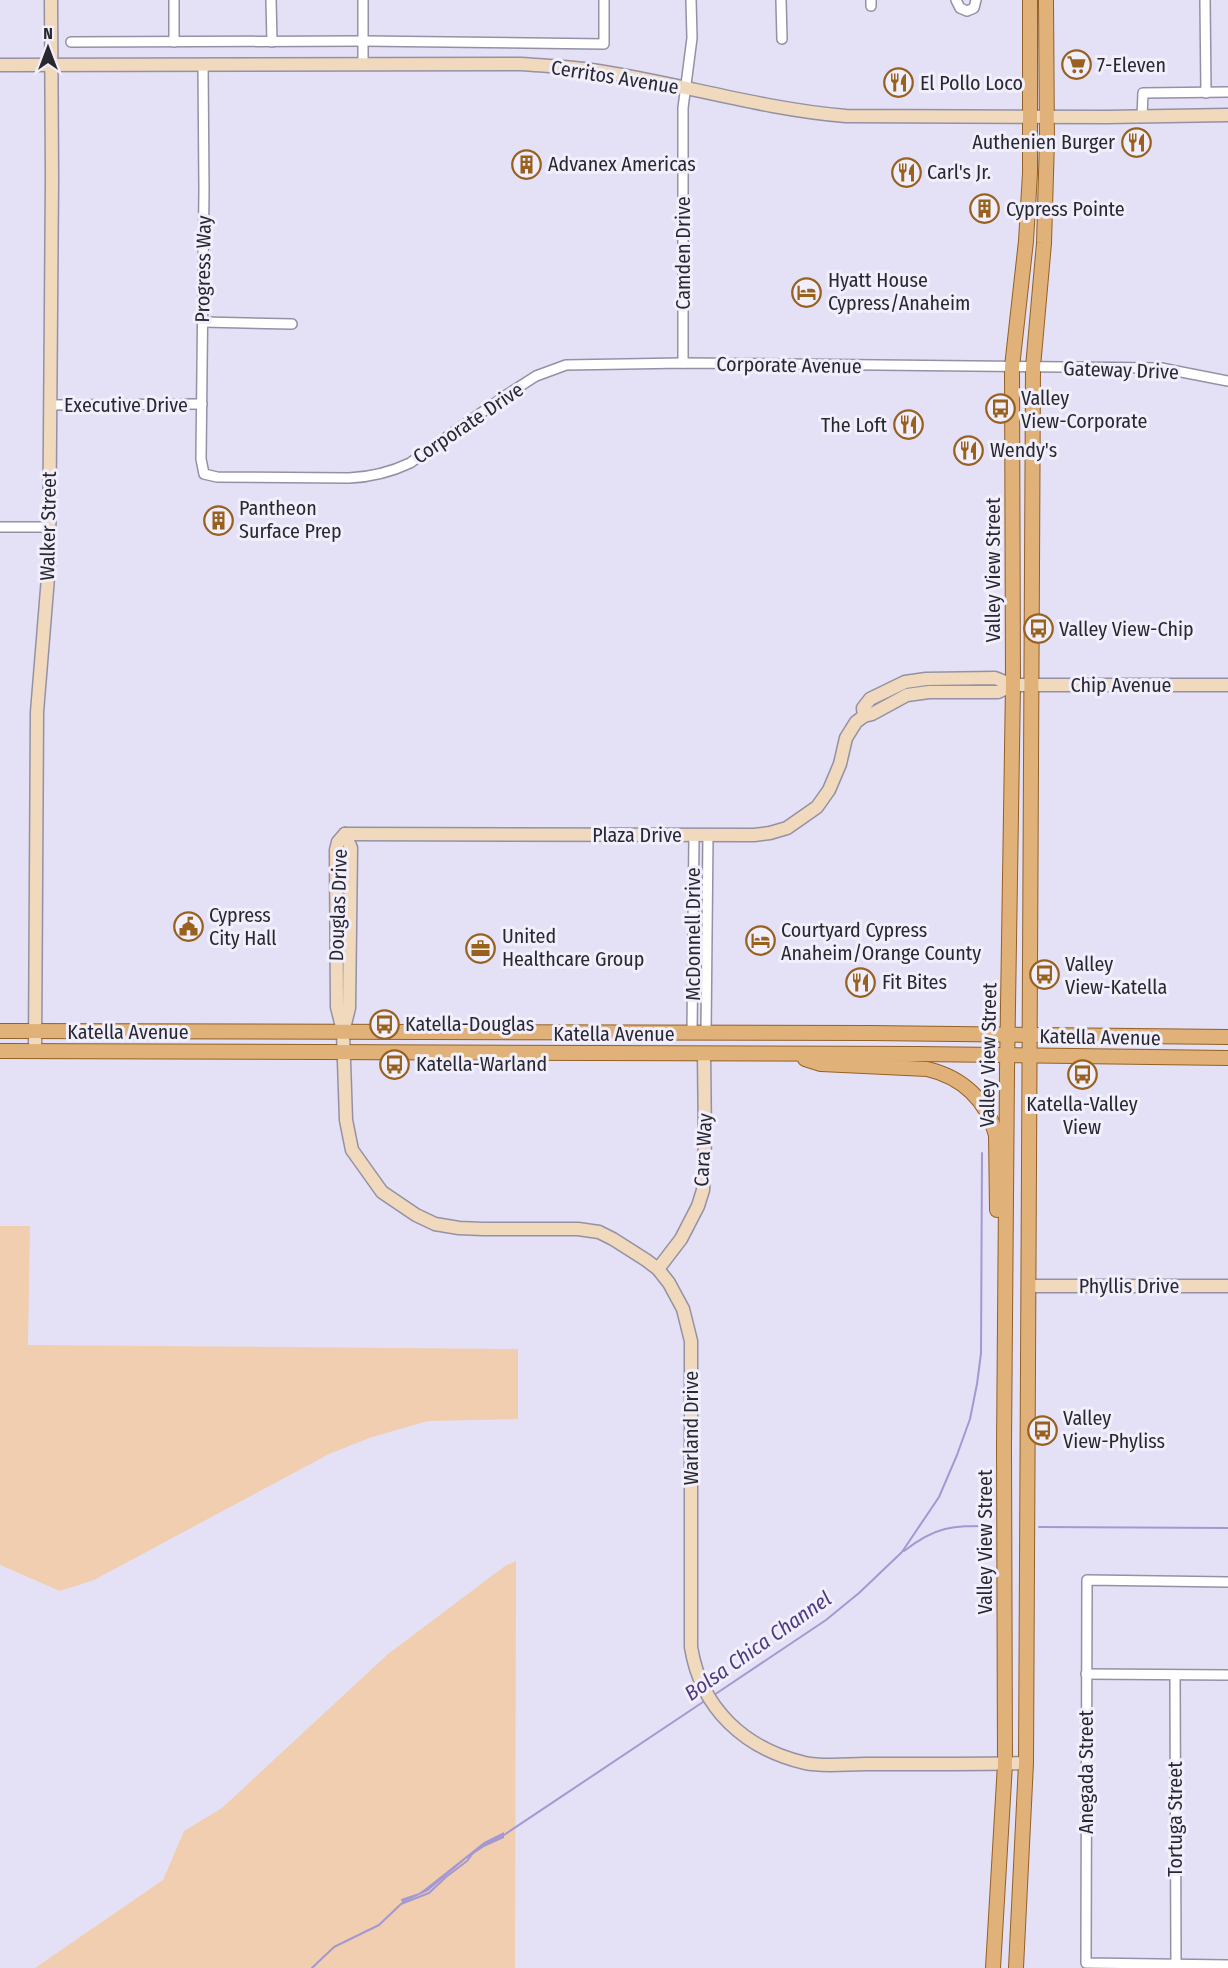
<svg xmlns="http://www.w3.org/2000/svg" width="1228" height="1968" viewBox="0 0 1228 1968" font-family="'Fira Sans Condensed',sans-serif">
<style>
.green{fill:#f0ceaf}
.water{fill:#a498d3}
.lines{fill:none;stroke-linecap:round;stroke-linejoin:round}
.stream{stroke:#a498d3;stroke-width:2}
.street-casing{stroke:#9491a5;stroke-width:12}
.secondary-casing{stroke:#9491a5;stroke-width:15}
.primary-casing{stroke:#936025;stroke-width:16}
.street{stroke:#fff;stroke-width:9}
.secondary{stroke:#f0d9bc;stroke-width:12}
.primary{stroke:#e0b279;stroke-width:14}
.labels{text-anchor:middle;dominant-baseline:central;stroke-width:6;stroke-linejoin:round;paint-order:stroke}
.poi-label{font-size:20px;fill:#29272f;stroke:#f1effc;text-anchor:start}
.street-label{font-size:20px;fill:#29272f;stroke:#f1effc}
.water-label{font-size:21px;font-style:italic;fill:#4e3a82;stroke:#f1effc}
</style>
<rect width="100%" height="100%" fill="#e4e1f6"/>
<g class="green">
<path d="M0,1226H30L28,1345L518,1349V1419L428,1421L372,1437L329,1454L94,1580L60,1591L0,1565Z"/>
<path d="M516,1561L515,1968H35L163,1880L184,1831L222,1808L388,1654L505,1566Z"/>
</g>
<path class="water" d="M504,1832V1838L484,1847L466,1859L428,1891L402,1903L401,1899L419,1893L426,1888L484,1842Z"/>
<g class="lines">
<g class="stream">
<path d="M1039,1527L1228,1528"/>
<path d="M904,1551C938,1525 953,1526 994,1526"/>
<path d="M714,1695L826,1620L859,1593L902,1552L939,1497L957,1455L970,1419L977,1384L981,1353L982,1153"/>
<path d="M504,1835L706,1700"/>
<path d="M312,1968L334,1947L379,1925L401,1904L429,1893L446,1877L467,1861L473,1853"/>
</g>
<defs>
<g id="street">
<path d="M271,0L272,42"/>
<path d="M363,0V63"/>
<path d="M781,0L782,39"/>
<path d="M871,0V6"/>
<path d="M956,0L960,8L967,11L974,8L976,0"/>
<path d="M1205,0L1206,93"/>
<path d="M71,42L364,41L604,44V0"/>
<path d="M174,42V0"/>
<path d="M203,64L204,190L201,459L204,474L217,477L349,478C371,477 389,473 410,463L508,394L536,376L566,365L683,363L1161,368L1228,381"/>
<path d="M1142,117L1143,93L1228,92"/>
<path d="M203,322L292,324"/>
<path d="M683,363V108L692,38L691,0"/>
<path d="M51,405L202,404"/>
<path d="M0,527H49"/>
<path d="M692,1033L694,835"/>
<path d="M706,1033L708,835"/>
<path d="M1228,1582L1087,1580L1086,1963L1228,1965"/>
<path d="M1086,1674L1228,1675"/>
<path d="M1175,1675L1176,1964"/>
</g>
<g id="secondary">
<path d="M0,65L521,64C547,66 573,67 598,71C682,84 762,109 846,116L1107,117L1228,115"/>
<path d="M864,716L863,708L870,699L905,682L926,679L995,678L1013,685H1228"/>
<path d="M345,834L351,848L349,1008L343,1032L346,1120L352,1150L382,1192L416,1215L435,1224L459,1228L483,1229H578L599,1232L613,1239L646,1260L658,1269L669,1283L683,1309L691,1341V1647C701,1709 745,1749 805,1763C822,1767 847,1764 865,1764C919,1764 972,1764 1026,1763"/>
<path d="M345,834L754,835L770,833L787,828L817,807L829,790L840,764L846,738L856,722L864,716L872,714L907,695L929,692H998L1013,685"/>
<path d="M342,1027L337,1007L336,850L338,842L345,834"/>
<path d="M35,1051L37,712L49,565L52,179L51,0"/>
<path d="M658,1269L681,1239L698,1206L703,1190L705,1141L704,1054"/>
<path d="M1029,1286H1228"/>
</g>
<g id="primary">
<path d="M0,1031L870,1033L1228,1037"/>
<path d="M0,1051L919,1054L1228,1058"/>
<path d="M805,1059L821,1064L927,1069C962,1077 987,1100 996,1135L997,1210"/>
<path d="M993,1968L1005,1764L1004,1446L1007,1071L1013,685L1012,367L1026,241L1030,173V0"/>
<path d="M1016,1968L1026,1763L1033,367L1044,243L1047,140L1046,0"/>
</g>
</defs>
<use href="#street" class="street-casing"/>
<use href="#secondary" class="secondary-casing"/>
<use href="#primary" class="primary-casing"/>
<use href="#street" class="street"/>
<use href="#secondary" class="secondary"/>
<use href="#primary" class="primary"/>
</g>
<defs>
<symbol id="supermarket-ring" viewBox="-11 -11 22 22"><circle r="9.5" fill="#f1effc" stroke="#9a611e" stroke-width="1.5"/><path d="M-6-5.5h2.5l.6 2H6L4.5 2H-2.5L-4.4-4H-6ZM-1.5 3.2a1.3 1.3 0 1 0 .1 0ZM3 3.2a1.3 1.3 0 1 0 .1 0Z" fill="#9a611e"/></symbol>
<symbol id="restaurant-ring" viewBox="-11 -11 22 22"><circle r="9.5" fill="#f1effc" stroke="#9a611e" stroke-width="1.5"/><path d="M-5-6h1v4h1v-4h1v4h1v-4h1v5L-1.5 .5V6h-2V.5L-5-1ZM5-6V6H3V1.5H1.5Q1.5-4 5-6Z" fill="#9a611e"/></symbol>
<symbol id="building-ring" viewBox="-11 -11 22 22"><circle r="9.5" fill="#f1effc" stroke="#9a611e" stroke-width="1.5"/><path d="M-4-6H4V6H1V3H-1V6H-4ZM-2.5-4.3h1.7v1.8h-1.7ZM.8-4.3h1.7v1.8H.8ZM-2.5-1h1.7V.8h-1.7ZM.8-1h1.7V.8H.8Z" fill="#9a611e"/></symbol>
<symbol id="hotel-ring" viewBox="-11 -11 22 22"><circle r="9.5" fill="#f1effc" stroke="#9a611e" stroke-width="1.5"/><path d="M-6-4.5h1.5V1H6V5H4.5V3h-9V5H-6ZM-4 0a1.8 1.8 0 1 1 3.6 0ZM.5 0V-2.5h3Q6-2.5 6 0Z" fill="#9a611e"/></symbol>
<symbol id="bus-ring" viewBox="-11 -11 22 22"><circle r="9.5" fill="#f1effc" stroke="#9a611e" stroke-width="1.5"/><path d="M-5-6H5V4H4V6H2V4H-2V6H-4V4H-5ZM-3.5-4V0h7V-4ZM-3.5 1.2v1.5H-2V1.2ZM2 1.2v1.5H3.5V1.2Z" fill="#9a611e"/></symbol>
<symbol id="civic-ring" viewBox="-11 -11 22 22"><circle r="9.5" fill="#f1effc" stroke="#9a611e" stroke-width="1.5"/><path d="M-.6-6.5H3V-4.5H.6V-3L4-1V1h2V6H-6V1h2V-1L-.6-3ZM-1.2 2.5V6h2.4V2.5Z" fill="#9a611e"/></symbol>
<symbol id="office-ring" viewBox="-11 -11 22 22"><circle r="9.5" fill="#f1effc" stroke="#9a611e" stroke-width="1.5"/><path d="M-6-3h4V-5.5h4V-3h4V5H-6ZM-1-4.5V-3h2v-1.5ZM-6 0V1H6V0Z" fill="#9a611e"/></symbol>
</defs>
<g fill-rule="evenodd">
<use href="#supermarket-ring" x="1060" y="48" width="33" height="33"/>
<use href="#restaurant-ring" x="882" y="66" width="33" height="33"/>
<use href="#restaurant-ring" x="1120" y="126" width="33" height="33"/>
<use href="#building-ring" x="510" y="148" width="33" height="33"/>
<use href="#restaurant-ring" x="890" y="156" width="33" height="33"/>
<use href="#building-ring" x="968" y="192" width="33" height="33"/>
<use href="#hotel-ring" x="790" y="276" width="33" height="33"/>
<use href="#bus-ring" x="984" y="392" width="33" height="33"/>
<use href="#restaurant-ring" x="892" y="408" width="33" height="33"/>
<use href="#restaurant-ring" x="952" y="434" width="33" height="33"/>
<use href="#building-ring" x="202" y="504" width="33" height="33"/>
<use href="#bus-ring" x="1022" y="612" width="33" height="33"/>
<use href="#civic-ring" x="172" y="910" width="33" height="33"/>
<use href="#hotel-ring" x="744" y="924" width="33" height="33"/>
<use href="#office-ring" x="464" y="932" width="33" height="33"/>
<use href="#bus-ring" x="1028" y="958" width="33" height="33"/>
<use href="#restaurant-ring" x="844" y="966" width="33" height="33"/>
<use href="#bus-ring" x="368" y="1008" width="33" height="33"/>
<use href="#bus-ring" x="378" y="1048" width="33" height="33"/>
<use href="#bus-ring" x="1066" y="1058" width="33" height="33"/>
<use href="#bus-ring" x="1026" y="1414" width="33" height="33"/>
</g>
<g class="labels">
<g class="poi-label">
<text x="1097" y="65">7-Eleven</text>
<text x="920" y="83">El Pollo Loco</text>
<text x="1115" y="142" text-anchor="end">Authenien Burger</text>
<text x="548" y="164">Advanex Americas</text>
<text x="927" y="172">Carl's Jr.</text>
<text x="1006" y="209">Cypress Pointe</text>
<text x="828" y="280">Hyatt House<tspan x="828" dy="23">Cypress/Anaheim</tspan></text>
<text x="1021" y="398">Valley<tspan x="1021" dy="23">View-Corporate</tspan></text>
<text x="887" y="425" text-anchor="end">The Loft</text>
<text x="990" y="450">Wendy's</text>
<text x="239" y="508">Pantheon<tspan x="239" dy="23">Surface Prep</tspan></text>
<text x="1059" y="629">Valley View-Chip</text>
<text x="209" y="915">Cypress<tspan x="209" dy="23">City Hall</tspan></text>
<text x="781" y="930">Courtyard Cypress<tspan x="781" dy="23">Anaheim/Orange County</tspan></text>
<text x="502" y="936">United<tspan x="502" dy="23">Healthcare Group</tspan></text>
<text x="1065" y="964">Valley<tspan x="1065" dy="23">View-Katella</tspan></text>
<text x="882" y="982">Fit Bites</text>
<text x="405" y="1024">Katella-Douglas</text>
<text x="416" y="1064">Katella-Warland</text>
<text x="1082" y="1104" text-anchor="middle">Katella-Valley<tspan x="1082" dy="23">View</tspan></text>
<text x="1063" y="1418">Valley<tspan x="1063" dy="23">View-Phyliss</tspan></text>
</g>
<g class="street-label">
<text transform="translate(615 77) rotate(9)">Cerritos Avenue</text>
<text transform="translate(683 253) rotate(-90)">Camden Drive</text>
<text transform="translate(203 269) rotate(-89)">Progress Way</text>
<text transform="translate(789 365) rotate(1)">Corporate Avenue</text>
<text transform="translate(1121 370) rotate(2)">Gateway Drive</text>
<text x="126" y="405">Executive Drive</text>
<text transform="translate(468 423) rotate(-34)">Corporate Drive</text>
<text transform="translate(48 526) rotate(-89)">Walker Street</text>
<text transform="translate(993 570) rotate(-90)">Valley View Street</text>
<text x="1121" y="685">Chip Avenue</text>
<text x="637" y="835">Plaza Drive</text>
<text transform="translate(338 905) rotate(-88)">Douglas Drive</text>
<text transform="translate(693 934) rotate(-90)">McDonnell Drive</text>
<text x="128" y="1032">Katella Avenue</text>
<text x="614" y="1034">Katella Avenue</text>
<text transform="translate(1100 1037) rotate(1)">Katella Avenue</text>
<text transform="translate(988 1055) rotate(-89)">Valley View Street</text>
<text transform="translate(703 1150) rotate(-87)">Cara Way</text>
<text x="1129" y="1286">Phyllis Drive</text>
<text transform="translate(691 1428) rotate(-90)">Warland Drive</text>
<text transform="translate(985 1542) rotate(-90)">Valley View Street</text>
<text transform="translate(1086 1772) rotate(-90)">Anegada Street</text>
<text transform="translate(1175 1819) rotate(-90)">Tortuga Street</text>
</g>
<g class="water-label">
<text transform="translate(758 1646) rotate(-35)">Bolsa Chica Channel</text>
</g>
</g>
<g transform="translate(48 48)" stroke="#f1effc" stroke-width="4.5" paint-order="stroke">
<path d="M0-4.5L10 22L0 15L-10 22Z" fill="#29272f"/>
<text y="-9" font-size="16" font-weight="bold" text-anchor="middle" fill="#29272f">N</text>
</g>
</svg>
